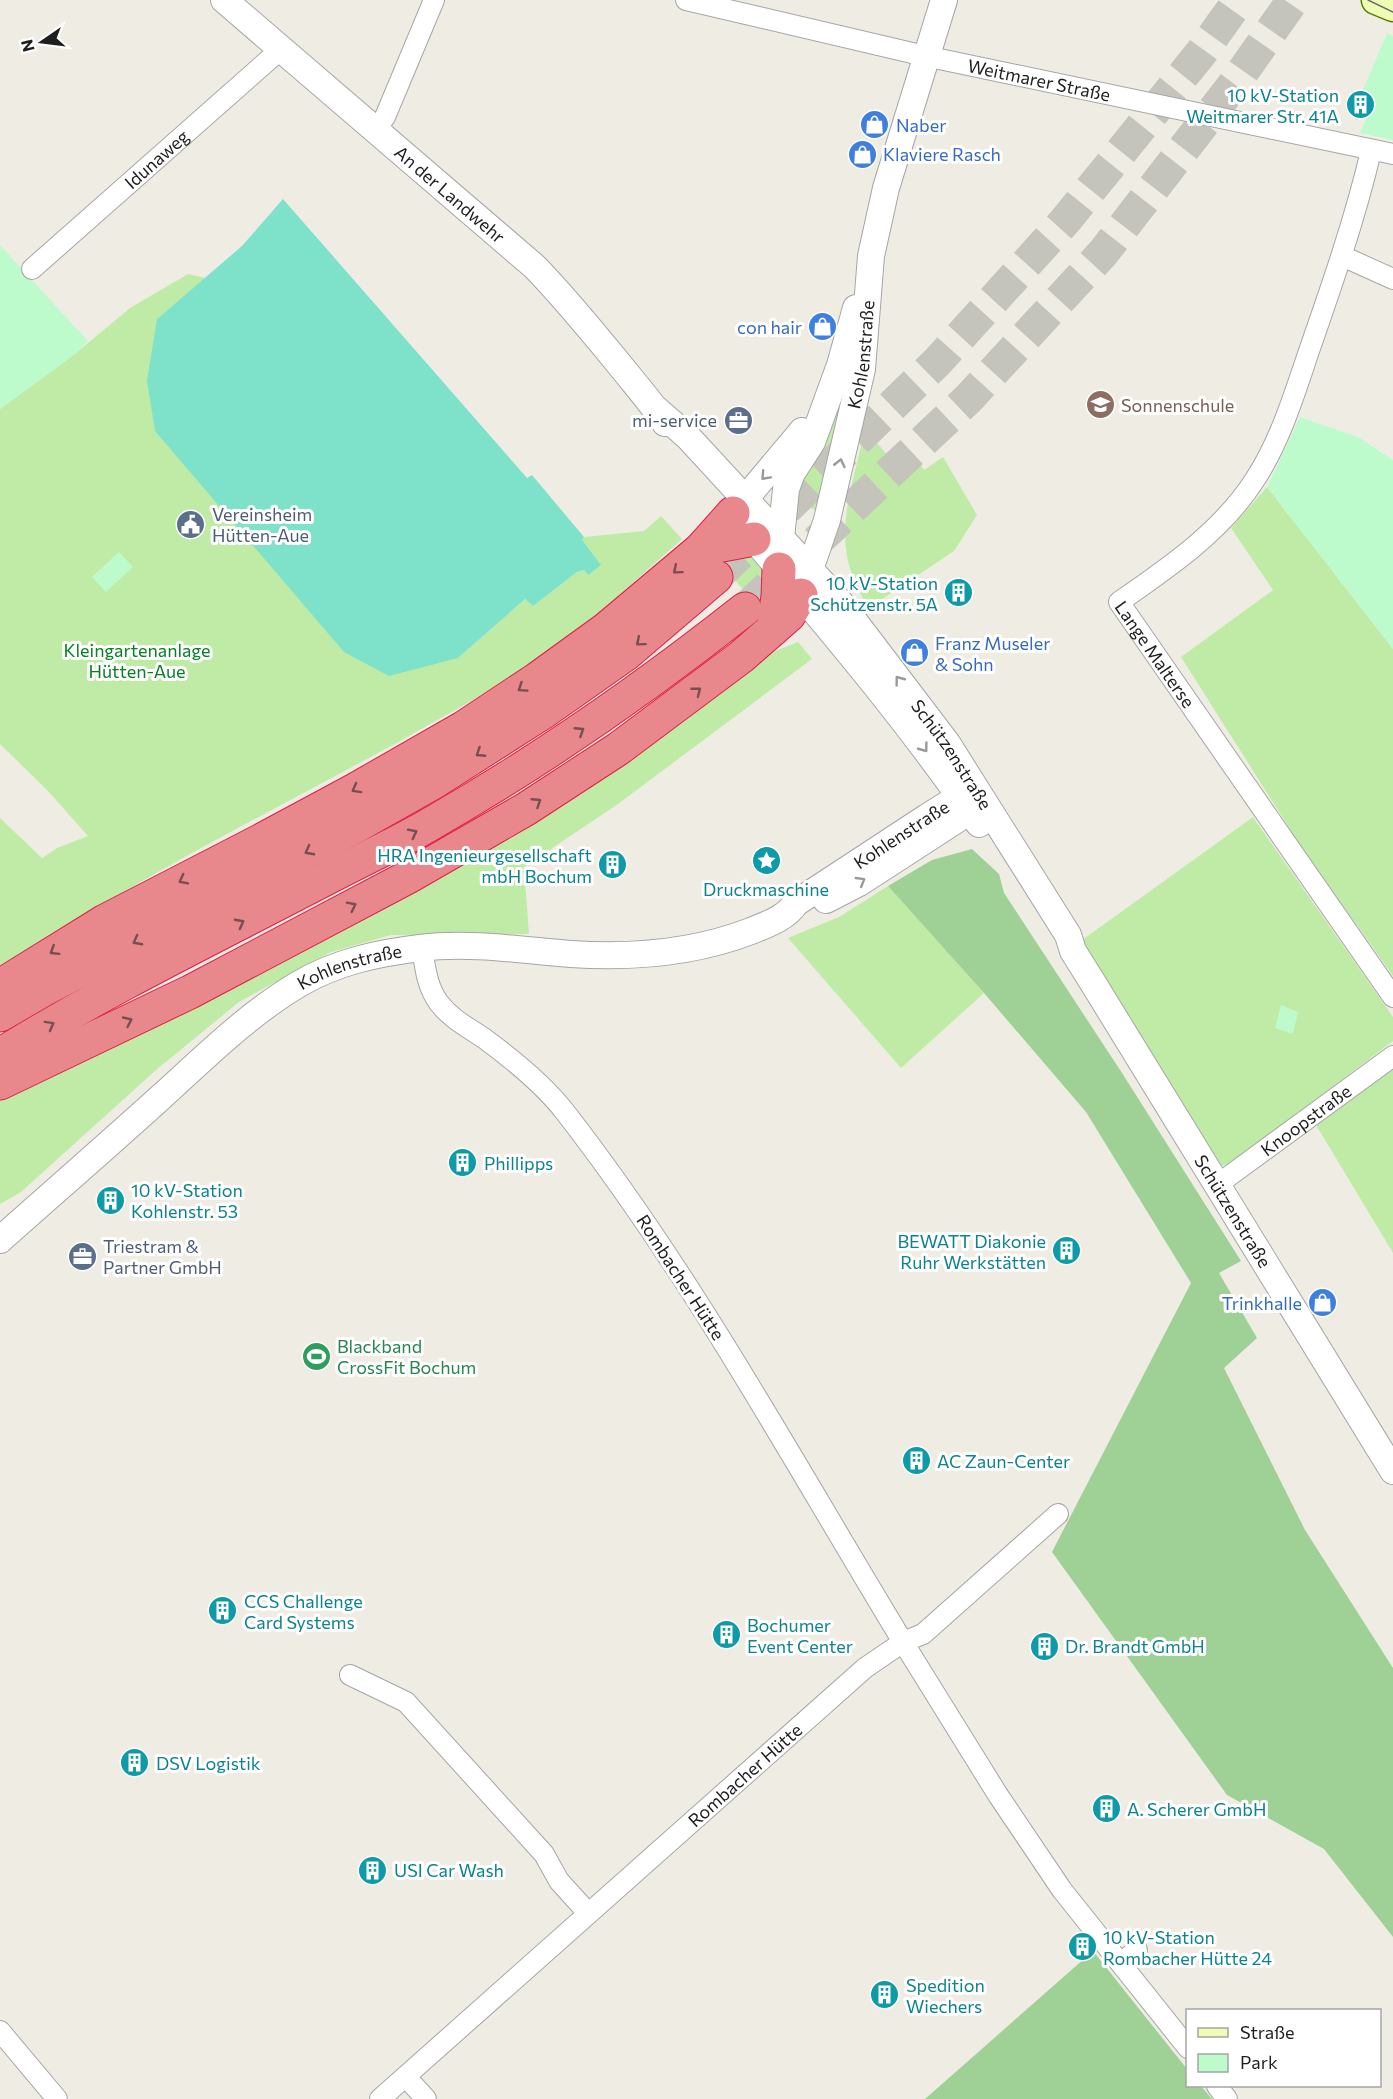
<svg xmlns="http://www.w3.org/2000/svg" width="1393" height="2099" viewBox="0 0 1393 2099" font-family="Commissioner,sans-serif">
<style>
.grass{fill:#bfeba7}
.forest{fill:#9fd096}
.park{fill:#befbcc}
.pitch{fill:#7ee1c9}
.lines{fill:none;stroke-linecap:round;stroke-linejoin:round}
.motorway-tunnel{stroke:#c5c4bc;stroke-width:33;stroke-dasharray:33 16;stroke-linecap:butt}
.minor-casing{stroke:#a5a5a5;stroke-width:22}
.tertiary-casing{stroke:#a5a5a5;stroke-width:28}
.secondary-casing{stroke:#5b7801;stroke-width:31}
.motorway-casing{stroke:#e01e45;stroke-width:35}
.minor{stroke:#fff;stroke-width:20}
.tertiary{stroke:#fff;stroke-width:26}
.secondary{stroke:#eefcb5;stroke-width:28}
.motorway{stroke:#e9888c;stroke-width:33}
.tram{stroke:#6c6c6c;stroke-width:1.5}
.oneway{stroke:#9a9a9a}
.oneway2{stroke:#794e50}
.labels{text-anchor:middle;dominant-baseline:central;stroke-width:6;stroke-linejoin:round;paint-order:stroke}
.street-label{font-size:18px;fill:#1e1e1e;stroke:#fff}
.culture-label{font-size:18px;fill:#0d838f;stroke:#fff;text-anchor:start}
.shop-label{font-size:18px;fill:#366cbe;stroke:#fff;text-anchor:start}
.education-label{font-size:18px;fill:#785e54;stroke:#fff;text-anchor:start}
.service-label{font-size:18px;fill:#4e5e75;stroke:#fff;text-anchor:start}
.park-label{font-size:18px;fill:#088022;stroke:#fff}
.leisure-label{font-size:18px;fill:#27864d;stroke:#fff;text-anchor:start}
</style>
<rect width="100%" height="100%" fill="#efede3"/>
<g class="grass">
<path d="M188,274L205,278L157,319L458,658L525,599L533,606L577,572L584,570L588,575L582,539L584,537L644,531L661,516L682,539C629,586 576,636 516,674C479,698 440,718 402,740C267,814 127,882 0,970V818L42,858L57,848L88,836L47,790L0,744V409L75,354L130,308Z"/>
<path d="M850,365L820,501L815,510L788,499Z"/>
<path d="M863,438L867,444H878L895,464L913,453L924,470L943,457L977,515L954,551L869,608C829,547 848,504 863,438Z"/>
<path d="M1267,487L1393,649V976L1300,845L1181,657L1273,590L1231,528Z"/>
<path d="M744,553C774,568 766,586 764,614L714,556Z"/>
<path d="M798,642L812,659L618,804L524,867L529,934L391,935L331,952L239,1002L156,1070L21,1192L0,1204V1098L368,914L482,854L577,792L775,651Z"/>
<path d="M1253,817L1393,1017V1041L1233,1162L1222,1166L1214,1163L1078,943Z"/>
<path d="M888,886L984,993L901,1068L788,938L839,917Z"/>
<path d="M1393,1067V1253L1316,1125Z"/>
</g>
<g class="forest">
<path d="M972,849L999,874L1004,893L1122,1073L1241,1261L1219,1273L1257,1338L1224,1368L1305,1530L1393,1668V1937L1324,1849L1227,1795L1052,1552L1191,1283L1086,1112L984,993L888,886L932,860Z"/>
<path d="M1093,1951L1187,2069L1188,2086H1201L1212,2099H925Z"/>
</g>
<g class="park">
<path d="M1387,33L1393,36V140L1360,133L1374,102L1361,95Z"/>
<path d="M0,245L88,341L75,354L0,409Z"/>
<path d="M1300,417L1358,437L1393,460V649L1267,487Z"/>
<path d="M119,552L133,567L106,592L92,577Z"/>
<path d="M1281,1005L1298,1012L1293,1034L1275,1028Z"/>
</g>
<path class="pitch" d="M283,199L527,478L532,475L584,537L582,540L601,565L588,575L584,570L577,572L533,606L525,599L458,658L389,676L344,652L155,431L147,381L157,319L242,246Z"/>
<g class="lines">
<g class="motorway-tunnel">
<path d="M716,577L938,361L1065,221L1201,53L1239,0"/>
<path d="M745,609L969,398L1103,253L1234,84L1293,0"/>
</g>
<defs>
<g id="minor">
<path id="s1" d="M686,0L925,56L1393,154"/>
<path d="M375,130L385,117L434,0"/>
<path id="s2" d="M1371,151C1355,219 1332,285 1309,351C1294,395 1280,442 1254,481C1221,532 1168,568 1119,602L1393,997"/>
<path d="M1342,256L1393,279"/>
<path id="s3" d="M32,269L281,49"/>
<path id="s4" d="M1217,1185L1393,1056"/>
<path d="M1058,1514L923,1634L903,1642L998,1795L1062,1890L1188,2048"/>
<path d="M350,1675L406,1702L544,1854L559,1881L588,1913"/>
<path d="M1121,1963L1137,1950"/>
<path d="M0,2031L57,2099"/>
<path d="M406,2077L426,2099"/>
<path d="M1217,2086L1227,2099"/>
<path id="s5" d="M380,2099L865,1668L903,1642C794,1463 694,1278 565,1112C545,1086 512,1059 485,1039C469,1028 451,1019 439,1003C427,987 425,967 422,948"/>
</g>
<g id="tertiary">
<path id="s6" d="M224,0L535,267C565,298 592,331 619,364C635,384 651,402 665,423"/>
<path id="s7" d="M656,409L688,437L839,601L947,743L1068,935L1073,951L1093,983L1393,1471"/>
<path d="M735,511L802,431"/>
<path d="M743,526C825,623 907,719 979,824"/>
<path d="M780,548L786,489L792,473L812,442L840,365L856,308"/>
<path id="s8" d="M805,584L827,520L862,369L871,256L886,188L944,0"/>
<path d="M826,900L859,883L970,811L974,801"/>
<path id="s9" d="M0,1240C54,1192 108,1145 161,1097C204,1058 248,1014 299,984C336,962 378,953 420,948C470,942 521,950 571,954C632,958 694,953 751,931C768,924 786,918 796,903L927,817L959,797L975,794"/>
</g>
<path id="secondary" d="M1376,0L1393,7"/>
<g id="motorway">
<path d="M701,549L754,539"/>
<path d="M773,629L778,597L779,569"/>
<path d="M0,986L105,921L260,841L353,791L463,728L537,679L606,629L701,549L733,513"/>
<path d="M0,1015L43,990L347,831L434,782L545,711L626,654L716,577"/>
<path d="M0,1055C106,989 220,934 331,876C363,859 396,844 427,826C539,762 644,689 745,609"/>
<path d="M0,1083L190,992L408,877L526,809L618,749L741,657L789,615L801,595"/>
</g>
</defs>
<use href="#minor" class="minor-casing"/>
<use href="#tertiary" class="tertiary-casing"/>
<use href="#secondary" class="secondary-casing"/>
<use href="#motorway" class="motorway-casing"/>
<use href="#minor" class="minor"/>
<use href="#tertiary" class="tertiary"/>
<use href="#secondary" class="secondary"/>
<use href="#motorway" class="motorway"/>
<path class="tram" d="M1368,0L1393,12"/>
</g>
<defs><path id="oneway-chevron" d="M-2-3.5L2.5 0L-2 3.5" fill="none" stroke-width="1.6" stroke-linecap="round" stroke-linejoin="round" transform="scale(1.5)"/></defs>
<g class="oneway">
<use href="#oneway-chevron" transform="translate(840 463) rotate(-77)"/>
<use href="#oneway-chevron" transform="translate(765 476) rotate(133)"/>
<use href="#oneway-chevron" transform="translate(899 680) rotate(-127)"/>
<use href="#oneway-chevron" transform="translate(924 748) rotate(53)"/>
<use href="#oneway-chevron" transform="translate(861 881) rotate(-31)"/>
</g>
<g class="oneway2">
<use href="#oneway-chevron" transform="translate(677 570) rotate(140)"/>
<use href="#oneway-chevron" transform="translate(640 642) rotate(140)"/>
<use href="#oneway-chevron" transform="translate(522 688) rotate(146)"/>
<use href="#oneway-chevron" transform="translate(697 691) rotate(-38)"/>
<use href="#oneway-chevron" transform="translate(580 731) rotate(-33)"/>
<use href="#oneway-chevron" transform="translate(480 753) rotate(147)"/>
<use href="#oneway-chevron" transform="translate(356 789) rotate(151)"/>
<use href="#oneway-chevron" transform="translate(537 802) rotate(-33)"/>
<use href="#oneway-chevron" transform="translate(413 833) rotate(-27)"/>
<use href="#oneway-chevron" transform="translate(309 851) rotate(152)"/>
<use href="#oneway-chevron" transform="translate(183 880) rotate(153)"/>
<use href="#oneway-chevron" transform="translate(352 906) rotate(-27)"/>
<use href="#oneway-chevron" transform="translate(240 923) rotate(-28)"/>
<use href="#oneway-chevron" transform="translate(137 941) rotate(152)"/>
<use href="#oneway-chevron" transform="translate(54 951) rotate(148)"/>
<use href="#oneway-chevron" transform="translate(128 1021) rotate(-25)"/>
<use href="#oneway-chevron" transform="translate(50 1025) rotate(-29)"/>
</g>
<defs>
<symbol id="building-disc" viewBox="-11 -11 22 22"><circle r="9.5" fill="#0f9aa8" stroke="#fff"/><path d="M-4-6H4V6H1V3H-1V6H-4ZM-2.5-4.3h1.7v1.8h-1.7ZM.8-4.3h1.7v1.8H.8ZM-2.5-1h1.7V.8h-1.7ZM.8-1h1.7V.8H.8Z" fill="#fff"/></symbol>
<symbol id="shop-disc" viewBox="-11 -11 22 22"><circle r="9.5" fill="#3f7fe0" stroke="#fff"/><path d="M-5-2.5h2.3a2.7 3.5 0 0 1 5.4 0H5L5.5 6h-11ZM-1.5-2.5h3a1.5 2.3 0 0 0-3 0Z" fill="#fff"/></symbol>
<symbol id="school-disc" viewBox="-11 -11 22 22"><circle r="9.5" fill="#8d6e63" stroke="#fff"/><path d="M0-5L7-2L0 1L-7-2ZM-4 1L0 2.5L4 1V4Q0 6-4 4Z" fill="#fff"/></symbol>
<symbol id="office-disc" viewBox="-11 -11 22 22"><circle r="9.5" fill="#5c6f8a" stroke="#fff"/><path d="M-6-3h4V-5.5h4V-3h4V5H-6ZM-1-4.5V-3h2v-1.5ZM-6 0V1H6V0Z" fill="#fff"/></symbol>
<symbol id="civic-disc" viewBox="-11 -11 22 22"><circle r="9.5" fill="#5c6f8a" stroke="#fff"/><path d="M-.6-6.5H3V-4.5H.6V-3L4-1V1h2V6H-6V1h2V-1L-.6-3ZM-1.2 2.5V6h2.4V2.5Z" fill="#fff"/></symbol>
<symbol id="sight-disc" viewBox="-11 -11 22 22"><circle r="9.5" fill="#0f9aa8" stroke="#fff"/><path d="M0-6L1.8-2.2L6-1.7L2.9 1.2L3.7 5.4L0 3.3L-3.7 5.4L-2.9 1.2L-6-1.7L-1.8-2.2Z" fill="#fff"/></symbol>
<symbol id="stadium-disc" viewBox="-11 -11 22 22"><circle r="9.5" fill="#2e9e5b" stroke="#fff"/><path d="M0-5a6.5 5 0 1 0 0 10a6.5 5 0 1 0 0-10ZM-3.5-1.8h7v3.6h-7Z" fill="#fff"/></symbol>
</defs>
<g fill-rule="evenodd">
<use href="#building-disc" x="1344" y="88" width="33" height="33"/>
<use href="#shop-disc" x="858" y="108" width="33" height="33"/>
<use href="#shop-disc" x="846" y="138" width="33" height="33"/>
<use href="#shop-disc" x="806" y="310" width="33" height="33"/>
<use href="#school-disc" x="1084" y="388" width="33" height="33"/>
<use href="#office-disc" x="722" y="404" width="33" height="33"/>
<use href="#civic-disc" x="174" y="508" width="33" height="33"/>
<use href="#building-disc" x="942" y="576" width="33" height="33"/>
<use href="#shop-disc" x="898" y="636" width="33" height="33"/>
<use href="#sight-disc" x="750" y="844" width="33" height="33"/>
<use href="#building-disc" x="596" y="848" width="33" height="33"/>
<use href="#building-disc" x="446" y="1146" width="33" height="33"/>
<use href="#building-disc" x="94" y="1184" width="33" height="33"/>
<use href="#building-disc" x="1050" y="1234" width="33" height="33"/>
<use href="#office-disc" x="66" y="1240" width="33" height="33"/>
<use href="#shop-disc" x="1306" y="1286" width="33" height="33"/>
<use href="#stadium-disc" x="300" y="1340" width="33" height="33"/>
<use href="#building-disc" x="900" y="1444" width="33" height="33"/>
<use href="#building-disc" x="206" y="1594" width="33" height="33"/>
<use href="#building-disc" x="710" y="1618" width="33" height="33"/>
<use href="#building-disc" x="1028" y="1630" width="33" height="33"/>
<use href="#building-disc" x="118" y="1746" width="33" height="33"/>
<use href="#building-disc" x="1090" y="1792" width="33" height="33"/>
<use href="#building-disc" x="356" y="1854" width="33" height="33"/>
<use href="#building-disc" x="1066" y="1930" width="33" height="33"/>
<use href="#building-disc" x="868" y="1978" width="33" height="33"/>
</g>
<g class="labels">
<g class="street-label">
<text stroke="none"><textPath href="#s1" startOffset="362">Weitmarer Straße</textPath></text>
<text stroke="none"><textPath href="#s3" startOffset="166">Idunaweg</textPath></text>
<text stroke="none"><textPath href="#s6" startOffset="298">An der Landwehr</textPath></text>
<text stroke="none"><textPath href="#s8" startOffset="237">Kohlenstraße</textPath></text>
<text stroke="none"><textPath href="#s2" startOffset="597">Lange Malterse</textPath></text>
<text stroke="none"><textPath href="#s7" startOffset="456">Schützenstraße</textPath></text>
<text stroke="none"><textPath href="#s9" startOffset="1035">Kohlenstraße</textPath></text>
<text stroke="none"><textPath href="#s9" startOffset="448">Kohlenstraße</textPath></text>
<text stroke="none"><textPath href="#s4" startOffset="110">Knoopstraße</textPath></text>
<text stroke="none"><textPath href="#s7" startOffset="993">Schützenstraße</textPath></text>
<text transform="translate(681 1277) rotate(57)">Rombacher Hütte</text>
<text stroke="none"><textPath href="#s5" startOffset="488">Rombacher Hütte</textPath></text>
</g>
<g class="culture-label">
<text x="1339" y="95" text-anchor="end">10 kV-Station<tspan x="1339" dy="21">Weitmarer Str. 41A</tspan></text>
<text x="938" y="583" text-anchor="end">10 kV-Station<tspan x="938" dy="21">Schützenstr. 5A</tspan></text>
<text x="592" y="855" text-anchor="end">HRA Ingenieurgesellschaft<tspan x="592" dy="21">mbH Bochum</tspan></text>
<text x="766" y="889" text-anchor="middle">Druckmaschine</text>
<text x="484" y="1163">Phillipps</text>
<text x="131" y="1190">10 kV-Station<tspan x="131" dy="21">Kohlenstr. 53</tspan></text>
<text x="1046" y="1241" text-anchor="end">BEWATT Diakonie<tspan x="1046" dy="21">Ruhr Werkstätten</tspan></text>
<text x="937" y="1461">AC Zaun-Center</text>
<text x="244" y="1601">CCS Challenge<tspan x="244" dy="21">Card Systems</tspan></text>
<text x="747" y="1625">Bochumer<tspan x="747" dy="21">Event Center</tspan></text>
<text x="1065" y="1646">Dr. Brandt GmbH</text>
<text x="156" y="1763">DSV Logistik</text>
<text x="1127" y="1809">A. Scherer GmbH</text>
<text x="394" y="1870">USI Car Wash</text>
<text x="1103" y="1937">10 kV-Station<tspan x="1103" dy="21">Rombacher Hütte 24</tspan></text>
<text x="906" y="1985">Spedition<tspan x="906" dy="21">Wiechers</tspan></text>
</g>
<g class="shop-label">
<text x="896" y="125">Naber</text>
<text x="883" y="154">Klaviere Rasch</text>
<text x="802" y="327" text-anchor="end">con hair</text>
<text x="935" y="643">Franz Museler<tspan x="935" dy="21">&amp; Sohn</tspan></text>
<text x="1302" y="1303" text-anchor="end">Trinkhalle</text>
</g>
<g class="education-label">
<text x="1121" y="405">Sonnenschule</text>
</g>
<g class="service-label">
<text x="717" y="420" text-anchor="end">mi-service</text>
<text x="212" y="514">Vereinsheim<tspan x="212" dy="21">Hütten-Aue</tspan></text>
<text x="103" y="1246">Triestram &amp;<tspan x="103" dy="21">Partner GmbH</tspan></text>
</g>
<g class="park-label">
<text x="137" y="650">Kleingartenanlage<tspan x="137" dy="21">Hütten-Aue</tspan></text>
</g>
<g class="leisure-label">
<text x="337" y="1346">Blackband<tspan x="337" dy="21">CrossFit Bochum</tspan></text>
</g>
</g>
<rect x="1186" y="2009" width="195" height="78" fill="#ffffff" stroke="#a5a5a5" stroke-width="1.5"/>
<rect x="1198" y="2028" width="30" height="9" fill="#eefcb5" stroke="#a5a5a5" stroke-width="1.5"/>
<text x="1240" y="2039" font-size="18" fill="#1e1e1e">Straße</text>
<rect x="1198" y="2054" width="30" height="18" fill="#befbcc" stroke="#a5a5a5" stroke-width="1.5"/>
<text x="1240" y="2069" font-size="18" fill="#1e1e1e">Park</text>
<g transform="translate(42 42) rotate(256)" stroke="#ffffff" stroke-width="4.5" paint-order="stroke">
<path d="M0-4.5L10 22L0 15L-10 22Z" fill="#1e1e1e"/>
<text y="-9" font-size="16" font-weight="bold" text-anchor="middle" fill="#1e1e1e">N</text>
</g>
</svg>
